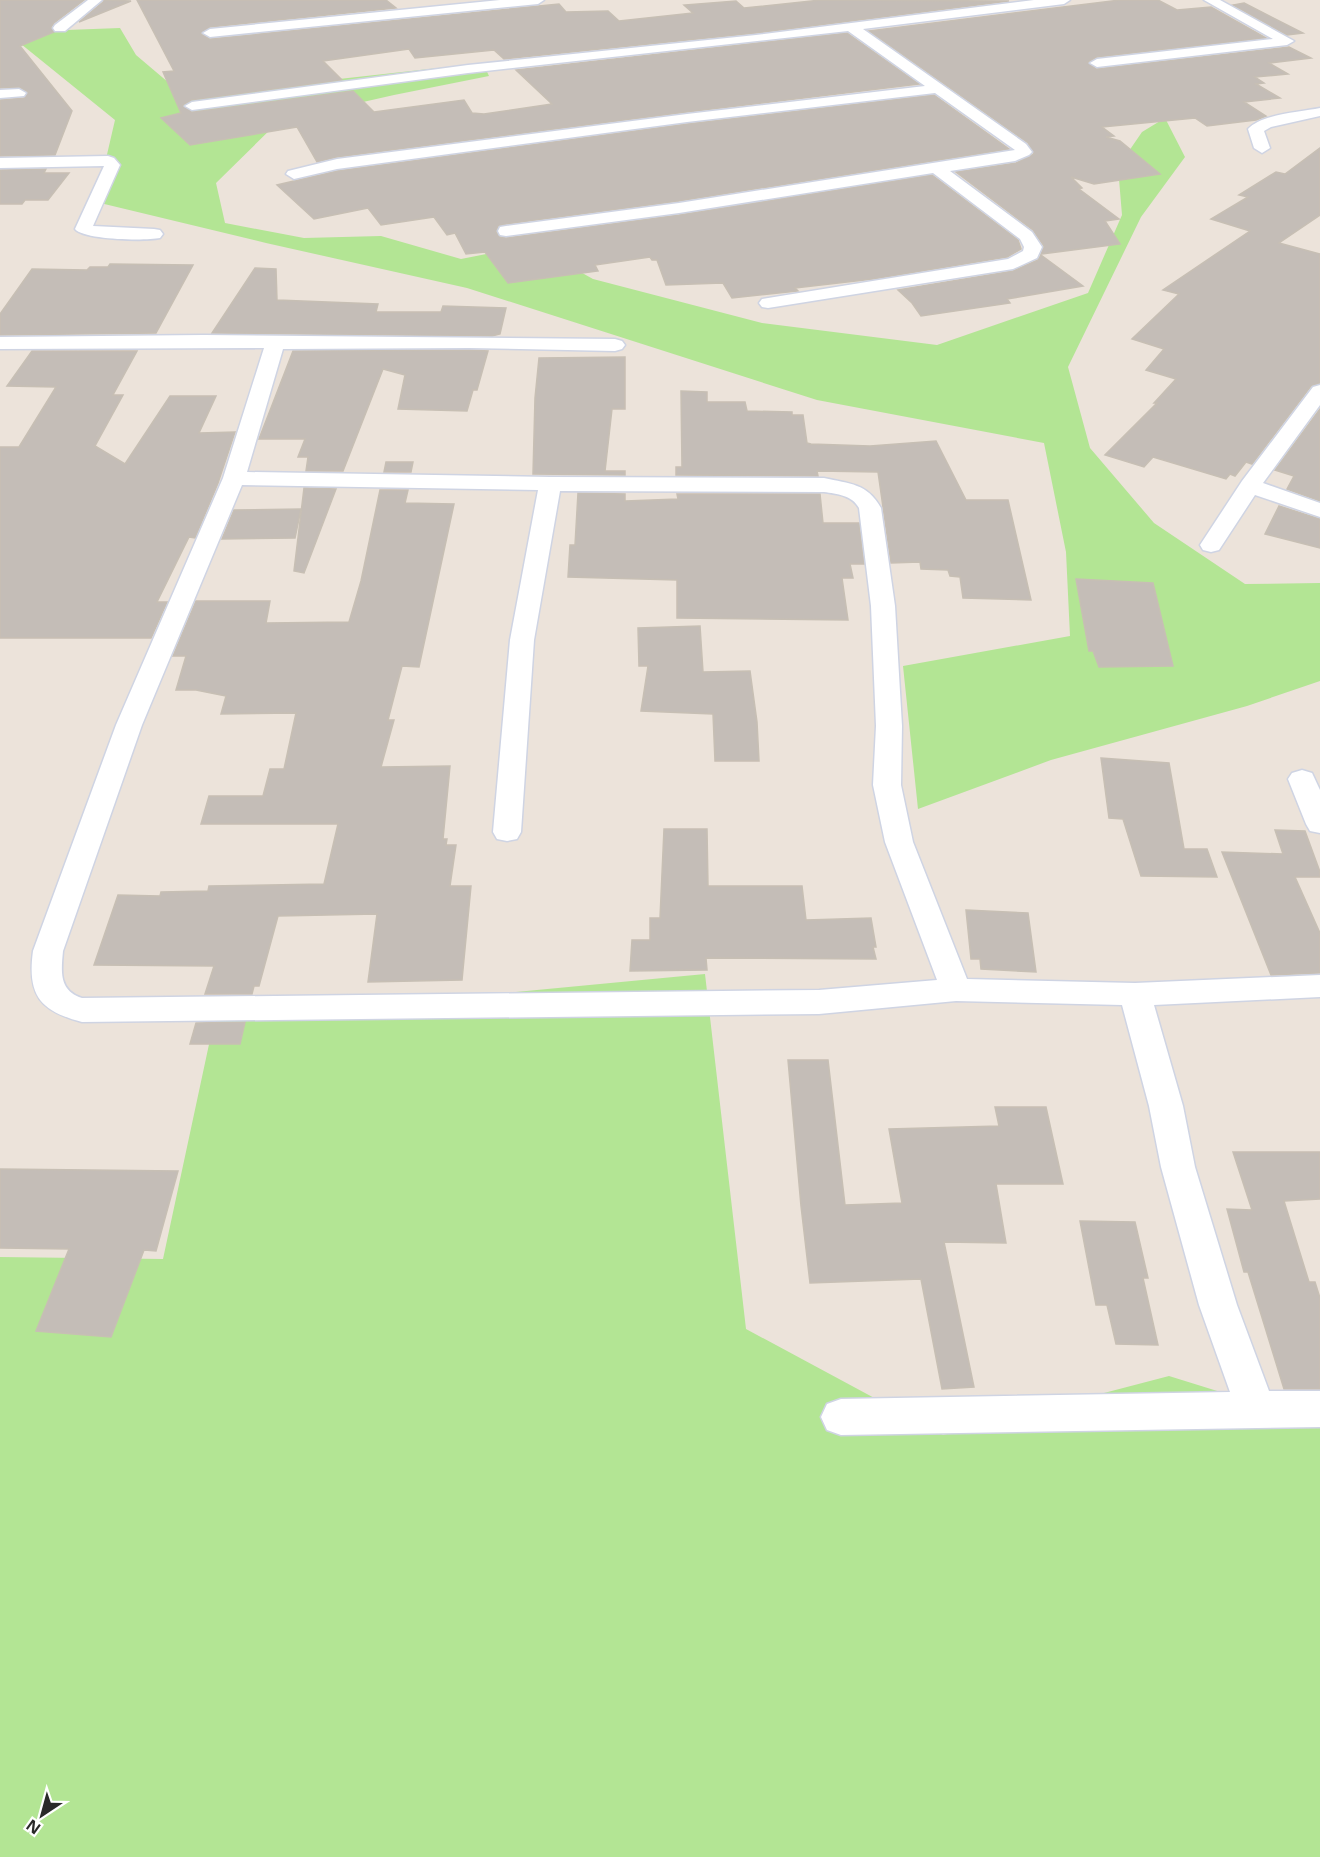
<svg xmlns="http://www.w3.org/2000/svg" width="1320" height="1857" viewBox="0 0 1320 1857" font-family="'Noto Sans',sans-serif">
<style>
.green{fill:#b3e594}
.building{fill:#c4bdb7;stroke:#c7bfb4;stroke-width:1.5}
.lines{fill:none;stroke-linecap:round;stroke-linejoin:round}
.minor-casing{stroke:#cfd4e3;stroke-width:3}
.minor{fill:#fff;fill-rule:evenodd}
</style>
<rect width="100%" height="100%" fill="#ece3da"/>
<g class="green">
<path d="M120,28L136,55L182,94L285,85L483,63L489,76L394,95L279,121L216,183L225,223L304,238L381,236L461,259L532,245L593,279L762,323L937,345L1088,293L1122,215L1118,167L1142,132L1165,118L1185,157L1141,217L1068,367L1090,448L1154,523L1245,584L1320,583V681L1247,706L1051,760L918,809L903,666L1070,636L1066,552L1044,443L817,400L467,288L266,243L96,202L115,120L21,44L40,31Z"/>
<path d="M705,974L746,1329L943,1435L1169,1376L1320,1423V1857H0V1257L163,1259L214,1021Z"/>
</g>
<g class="building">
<path d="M0,0H84L54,23L51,27L54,32L20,46L72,111L55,155L0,156V100L24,98L28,92L19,87L0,88Z"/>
<path d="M104,0L131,1L79,22L103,2Z"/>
<path d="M137,0H386L396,8L210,27L201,34L210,39L559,4L566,12L608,11L619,21L693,13L684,5L736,1L744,8L821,0L1009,1L756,33L504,59L494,50L415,58L409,49L323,61L342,80L192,100L183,105L192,112L353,91L374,112L464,100L472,113L484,114L552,104L516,70L847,33L919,84L687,112L337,157L317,162L297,127L190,145L161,118L181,113L163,72L174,71Z"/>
<path d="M1120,0H1158L1177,10L1211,7L1266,38L1097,57L1088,62L1096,69L1289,47L1311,58L1269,63L1288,74L1255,77L1264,83L1256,84L1280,98L1244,102L1266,116L1256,120L1207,126L1195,118L1102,127L1114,136L1106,137L1120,141L1160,174L1094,184L1071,177L1082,188L1079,189L1119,219L1105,221L1120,244L1041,254L1044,246L1033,230L956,172L1016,163L1034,154L1028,143L869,31Z"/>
<path d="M1244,3L1303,33L1287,35L1233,5Z"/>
<path d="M934,95L1009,149L679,201L506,224L498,226L496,232L500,237L506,238L679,215L932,175L1018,240L1021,249L1007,257L873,279L795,288L798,291L732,298L723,283L666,285L657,260H652L650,257L595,265L598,271L508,283L485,252L466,254L455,233L447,235L434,217L381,225L368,208L314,219L277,185L337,171L687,124Z"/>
<path d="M1320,148V215L1279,243L1320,254V383L1311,386L1252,464L1246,462L1235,476L1230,474L1226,479L1153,457L1144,467L1105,455L1157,403H1154L1176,379L1146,370L1164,349L1132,339L1179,294L1163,290L1250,231L1211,219L1248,197L1239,195L1276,172L1285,174Z"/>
<path d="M46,169L44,173H69L48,200H25L22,204H0V170Z"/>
<path d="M1041,255L1083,286L1007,299L1010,303L921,316L912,303L898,290L1013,271L1038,260Z"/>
<path d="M110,264L193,265L156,333L0,335V314L32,269L87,270L90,267H108Z"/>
<path d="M255,268L276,269L277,300L378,304L376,312H441L443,306L506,308L500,334L492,336L212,333Z"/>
<path d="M32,351H137L113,395H123L95,446L125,464L170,396H216L199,433L235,432L218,483L195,538L189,537L157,602H167L151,638H0V447H19L56,387L7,386Z"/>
<path d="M293,351L469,350L488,351L477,390H473L467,411L398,409L405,375L383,369L343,471H306L308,457H298L305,439H259Z"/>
<path d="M625,357V409H612L605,471H625V475L533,474L535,398L539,358Z"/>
<path d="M681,391L707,392V402H745L747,411L792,412V415H803L807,443L811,444L870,446L936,441L966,500H1008L1031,600L963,598L960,577L950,576L948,570L921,569L920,562L891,563L878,472L817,471L818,476L676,475V467H682Z"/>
<path d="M1320,409V501L1287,489L1294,476L1275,470Z"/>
<path d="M386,462H413L411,472H384Z"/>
<path d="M304,488L336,489L304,573L294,571Z"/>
<path d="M380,490H408L405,503L454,504L419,667L402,666L388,720H394L381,767L450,766L443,839H447L446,845H456L450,886H471L462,980L368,982L377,914L278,916L259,986H254L252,994H205L214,966L94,965L118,895L160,896L161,892L208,891L209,886L324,884L338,824H201L209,796H263L270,769H284L296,713L221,714L226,696L196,690H176L186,656H173L196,601H270L266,623L349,622L361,581Z"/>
<path d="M578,493L625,494V501L678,499L677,494H820L823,523H859L864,564H850L853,578H842L848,620L677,618V580L568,577L570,545H575Z"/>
<path d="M1279,506L1320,519V548L1265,534Z"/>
<path d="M301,509L295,538L222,539L234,510Z"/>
<path d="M1076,579L1153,583L1173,666L1099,667L1093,651H1089Z"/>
<path d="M700,626L703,672L750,671L757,722L759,761H715L713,714L641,711L648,666H639L638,628Z"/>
<path d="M1101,758L1169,763L1184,849H1207L1217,877L1141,876L1123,819L1109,818Z"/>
<path d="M664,829H707L708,886H802L806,920L871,918L876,947H873L876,959L706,958L707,970L630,971L632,940H650V918H660Z"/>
<path d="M1275,830L1305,831L1320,872V877H1295L1320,933V973L1271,975L1222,852L1283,854Z"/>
<path d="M966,910L1028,913L1036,972L981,969L980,959H971Z"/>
<path d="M245,1022L240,1044H190L196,1023Z"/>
<path d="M788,1060H828L845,1205L902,1203L889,1129L999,1126L995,1107H1046L1063,1184H996L1006,1243L944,1242L974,1387L942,1389L921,1279L810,1283L801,1206Z"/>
<path d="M1233,1152H1320V1199L1284,1201L1309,1282H1315L1320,1298V1389H1284L1248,1272H1244L1227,1209L1252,1210Z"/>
<path d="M0,1169L178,1171L156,1251L144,1250L111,1337L36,1331L69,1249L0,1248Z"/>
<path d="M1080,1221L1135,1222L1148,1278H1143L1158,1345L1116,1344L1107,1305H1096Z"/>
</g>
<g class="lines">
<defs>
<g id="minor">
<path d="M88,0H102L65,31H55L53,28L55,25Z"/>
<path d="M500,0H544L538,4L210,37L203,33L210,29Z"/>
<path d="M1034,0H1070L1064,4L863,29L1026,144L1032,152L1029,155L1015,161L950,171L1032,232L1042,247L1037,258L1013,269L768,308L762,307L759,303L762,299L1008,259L1023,251L1024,247L1020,239L933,173L679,213L506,236L500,235L498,231L500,227L506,226L679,203L1015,150L935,93L687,122L337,169L294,179L286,174L288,171L337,159L687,114L925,86L848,31L468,73L192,110L185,106L192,102L468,65L756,35Z"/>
<path d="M1204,0H1220L1294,41L1287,45L1097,67L1090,63L1097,59L1273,39Z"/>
<path d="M19,89L26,93L24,96L0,98V90Z"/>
<path d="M1320,108V116L1271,127L1264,131L1270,148L1262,153L1254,148L1248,129C1261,114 1301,112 1320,108Z"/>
<path d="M108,156L114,158L120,165L93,226L154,229L160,230L163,234L160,238C145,241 84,240 75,229L104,166L0,168V158Z"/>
<path d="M204,335L615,339L622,341L625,345L622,349L615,351L469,348L283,349L247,472L550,477L824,478C850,484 867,483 881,508L895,606L902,726L901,785L913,842L967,979L1135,983L1320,975V997L1154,1005L1183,1106L1195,1167L1237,1305L1269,1391H1320V1427L841,1435L827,1430L821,1417L827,1404L841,1399L1230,1392L1199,1305L1161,1167L1149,1106L1122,1005L956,1001L819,1014L82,1022C40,1011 27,995 33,951L116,725L223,478L264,348L0,349V337ZM242,485L538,490L510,640L493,832L497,839L507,841L517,839L521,832L534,640L560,491L824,492C837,494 852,495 859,508L871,606L876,726L873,785L885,842L937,980L819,990L82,998C59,991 61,972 63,951L142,725Z"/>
<path d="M1320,385V405L1263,483L1320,503V517L1255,495L1219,550L1211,552L1203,550L1200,545L1242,481L1313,387Z"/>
<path d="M1302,770L1312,773L1320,790V833L1310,831L1306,824L1288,779L1292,773Z"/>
</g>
</defs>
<use href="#minor" class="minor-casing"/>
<use href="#minor" class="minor"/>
</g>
<g transform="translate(42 1815) rotate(216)" stroke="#ffffff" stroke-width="4.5" paint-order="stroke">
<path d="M0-4.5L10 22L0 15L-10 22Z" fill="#292929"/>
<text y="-9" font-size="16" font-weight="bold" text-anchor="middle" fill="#292929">N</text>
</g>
</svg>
